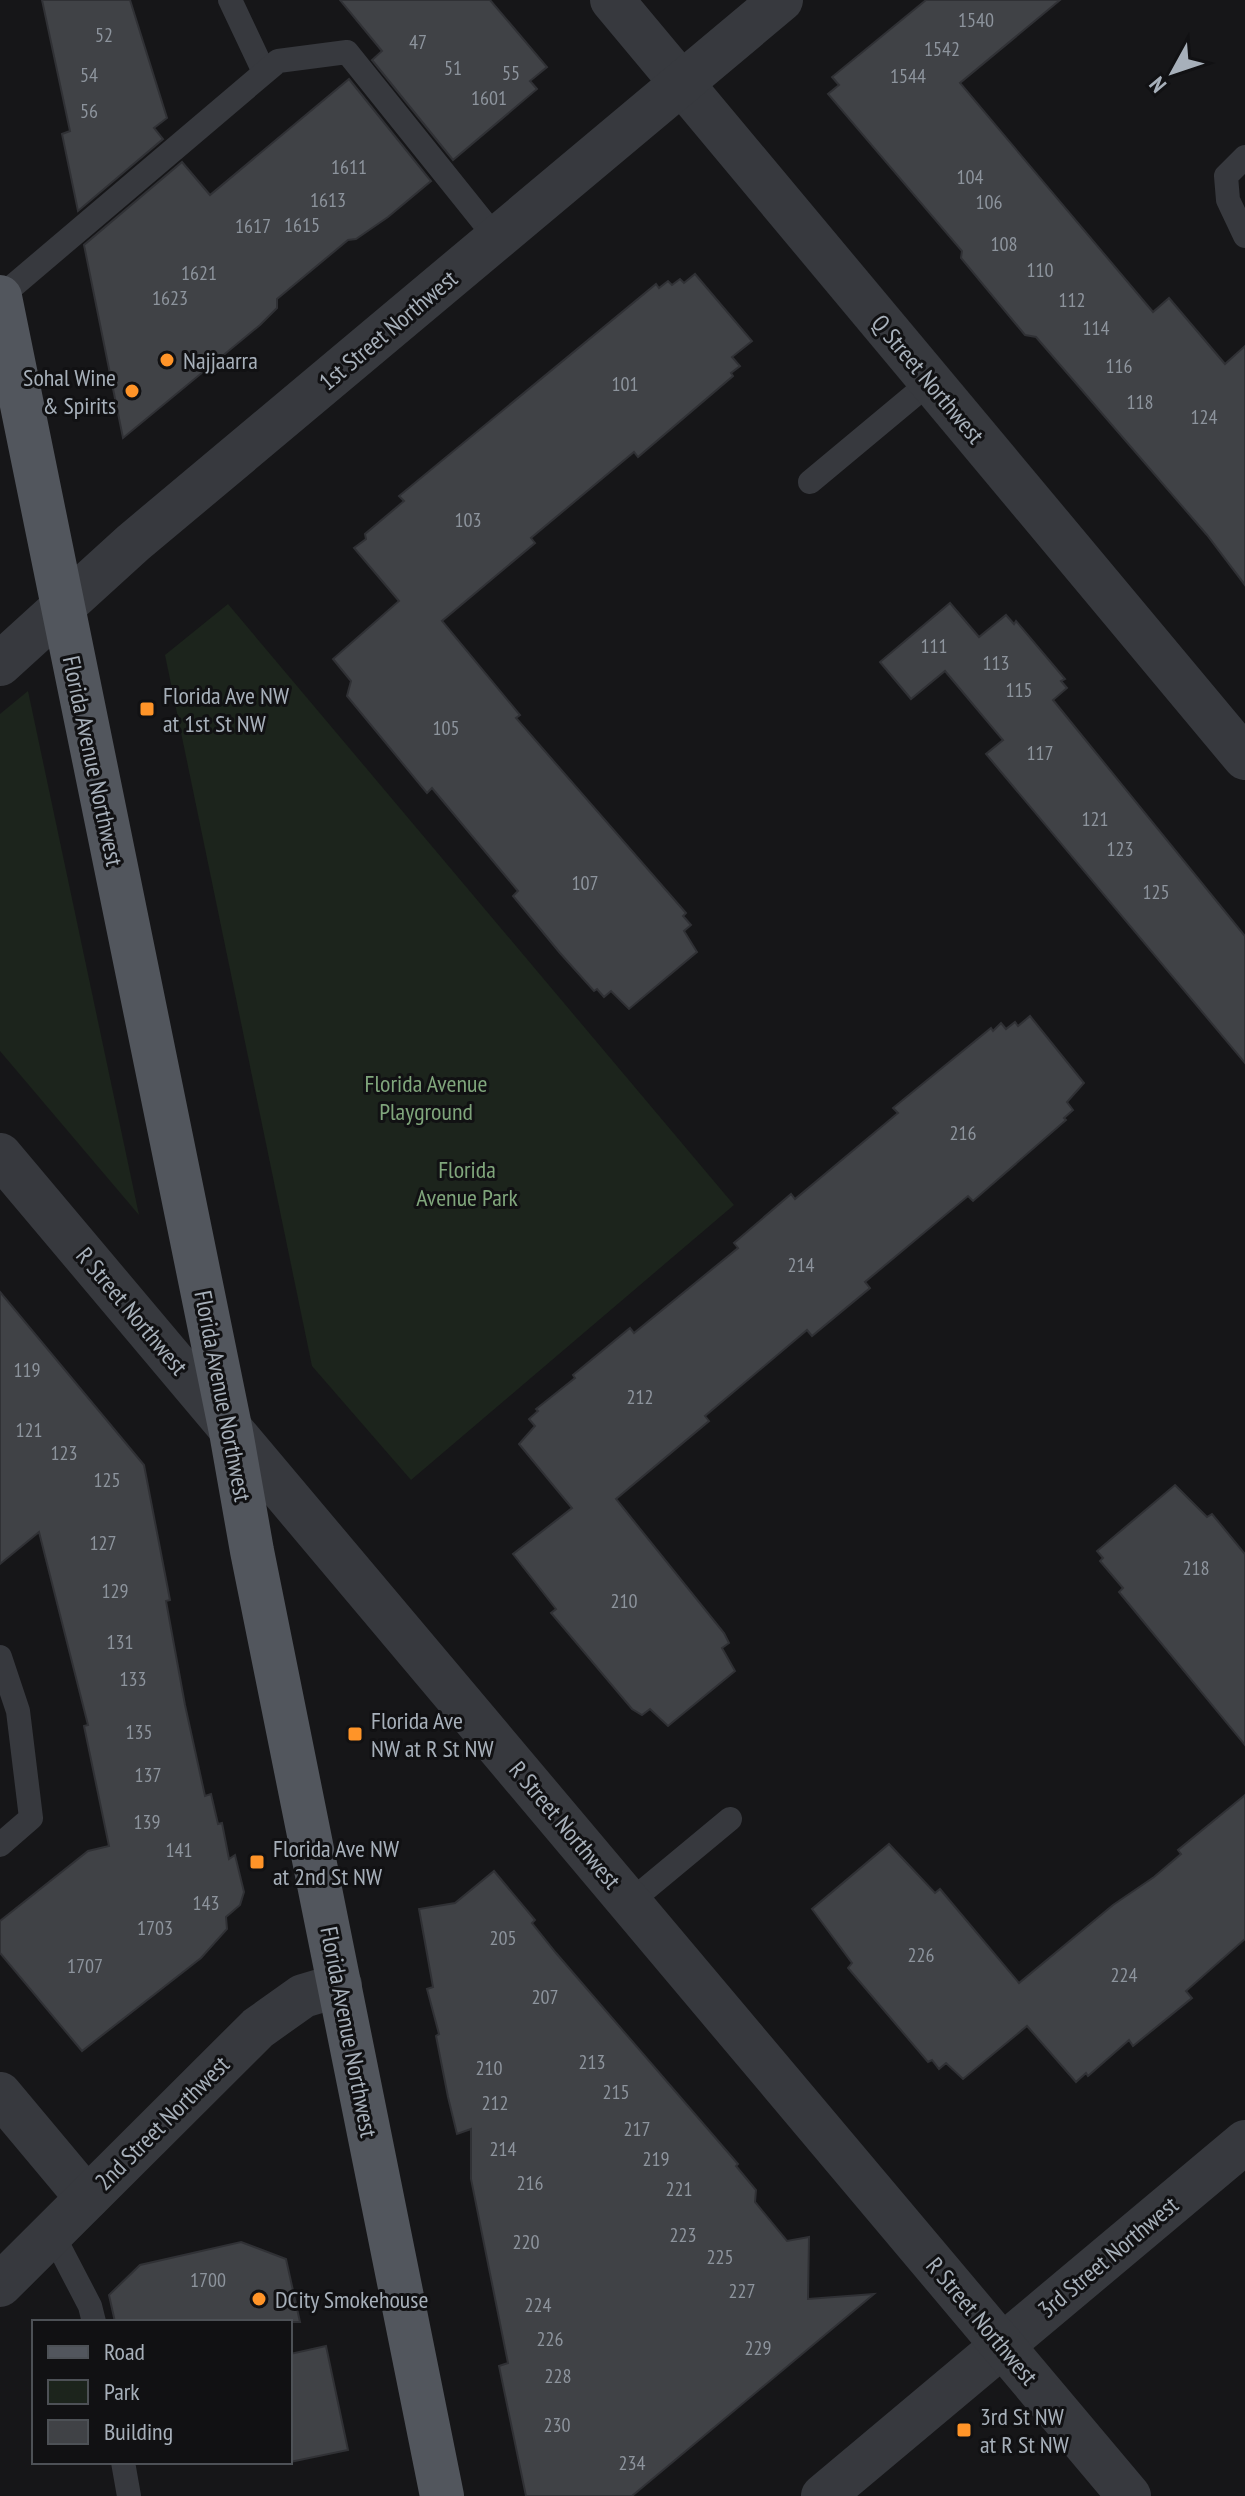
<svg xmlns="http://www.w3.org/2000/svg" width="1245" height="2496" viewBox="0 0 1245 2496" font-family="'PT Sans Narrow',sans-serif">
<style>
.green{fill:#1c241c}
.building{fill:#404246;stroke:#303135;stroke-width:2}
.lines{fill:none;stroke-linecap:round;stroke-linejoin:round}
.service{stroke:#37393e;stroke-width:24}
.minor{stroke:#37393e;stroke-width:44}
.tertiary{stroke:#37393e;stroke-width:44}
.primary{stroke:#52565d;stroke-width:44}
.poi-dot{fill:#ff9428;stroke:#111113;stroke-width:3}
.labels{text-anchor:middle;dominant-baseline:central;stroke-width:6;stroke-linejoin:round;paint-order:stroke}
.number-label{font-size:20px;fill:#8d949d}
.street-label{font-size:24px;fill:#a7b0ba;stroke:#111113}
.poi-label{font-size:24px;fill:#a7b0ba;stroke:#111113;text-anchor:start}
.park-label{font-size:24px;fill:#80a67c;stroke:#111113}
</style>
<rect width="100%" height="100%" fill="#161618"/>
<g class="green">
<path d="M228,604L734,1205L411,1480L312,1366L165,655Z"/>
<path d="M28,691L139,1215L0,1051V714Z"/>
</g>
<g class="building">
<path d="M42,0H130L167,118L154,128L163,139L78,211L62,134L70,131Z"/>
<path d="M340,0H490L547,67L530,81L537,89L453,160L372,60L382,51Z"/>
<path d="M926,0H1060L960,83L1153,312L1169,298L1225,364L1245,346V585L1207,535L1036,337L1025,335L961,258L962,251L828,94L839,85L832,77Z"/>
<path d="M349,79L431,181L388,217L356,239L348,240L277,299V308L260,325L123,438L84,245L182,162L210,195Z"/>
<path d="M695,274L752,341L732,357L740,366L731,373L733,376L638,457L634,452L531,538L535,543L442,621L520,715L516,718L686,913L683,916L691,925L684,931L697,952L629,1009L611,991L604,997L597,989L594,991L560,953L513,896L518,891L432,788L427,793L347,696L351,681L333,659L399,601L354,548L366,539L365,534L404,501L399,496L656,284L659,288L668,281L672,285L680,279L684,283Z"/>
<path d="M950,603L979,637L1006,615L1014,624L1016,621L1065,679L1061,681L1067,688L1053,700L1245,936V1063L986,754L1003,740L945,671L911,699L880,662Z"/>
<path d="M1030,1016L1084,1083L1067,1102L1073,1110L1064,1118L1066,1120L973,1201L968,1196L865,1282L870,1288L812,1336L807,1330L705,1416L709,1421L616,1499L724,1633L729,1643L722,1648L735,1671L668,1726L650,1709L642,1715L632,1709L551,1613L556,1609L513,1554L572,1508L519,1444L535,1426L529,1419L538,1411L536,1409L575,1378L573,1375L630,1328L634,1333L738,1248L734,1243L791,1194L795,1199L898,1113L893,1108L991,1028L993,1031L1001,1023L1006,1029L1015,1022L1018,1026Z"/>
<path d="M0,1292L144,1465L170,1600L166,1601L185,1705L205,1796L211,1794L218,1824L222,1823L229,1859L235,1855L244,1892L240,1905L226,1917L227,1929L201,1958L82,2051L0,1953V1921L88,1851L109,1846L84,1726L88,1725L39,1532L0,1564Z"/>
<path d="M1175,1485L1207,1517L1212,1514L1245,1554V1745L1119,1592L1123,1588L1100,1561L1103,1558L1097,1551Z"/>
<path d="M1245,1795V1939L1186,1991L1192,1998L1133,2046L1129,2040L1088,2076L1086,2073L1076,2082L1027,2026L963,2079L946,2063L939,2069L932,2060L928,2062L848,1968L852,1963L812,1909L889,1844L935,1893L940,1889L1019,1983L1113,1905L1154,1877L1181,1854L1178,1850Z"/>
<path d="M494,1871L535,1920L532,1923L556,1953L738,2164L736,2166L756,2190L755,2202L787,2241L809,2237L808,2299L874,2294L632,2496H526L499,2366L508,2363L471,2179V2129L457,2134L448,2097L436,2036L439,2034L427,1989L433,1987L419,1909L455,1903Z"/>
<path d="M241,2242L286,2259L300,2322H115L109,2295L140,2265Z"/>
<path d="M326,2346L348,2450L290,2462V2354Z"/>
</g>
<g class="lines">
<g class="service">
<path d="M230,0L264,72"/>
<path d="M1245,157L1226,176L1228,200L1245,236"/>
<path d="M0,297L278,61L347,52L497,239"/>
<path d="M810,482L930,382"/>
<path d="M0,1657L18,1711L31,1818L0,1845"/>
<path d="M630,1902L730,1819"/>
<path d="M52,2233L90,2306L94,2322"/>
<path d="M123,2462L129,2496"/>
</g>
<g class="minor">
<path d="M0,2094L87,2198"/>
<path d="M0,2285L258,2028L303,1996L340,1985"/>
<path d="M823,2496L1245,2142"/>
</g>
<g class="tertiary">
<path d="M612,0L1245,758"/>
<path d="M0,664L133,543L781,0"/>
<path d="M0,1155L1129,2496"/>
</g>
<path class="primary" d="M0,297L231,1432L252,1551L442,2496"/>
</g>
<g class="poi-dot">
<circle cx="167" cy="360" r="8"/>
<circle cx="132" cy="391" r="8"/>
<rect x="139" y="701" width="16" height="16" rx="4"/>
<rect x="347" y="1726" width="16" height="16" rx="4"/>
<rect x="249" y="1854" width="16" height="16" rx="4"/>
<circle cx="259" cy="2299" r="8"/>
<rect x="956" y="2422" width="16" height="16" rx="4"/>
</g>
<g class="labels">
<g class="number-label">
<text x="976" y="20">1540</text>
<text x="104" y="35">52</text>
<text x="418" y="42">47</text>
<text x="942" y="49">1542</text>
<text x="453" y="68">51</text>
<text x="511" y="73">55</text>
<text x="89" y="75">54</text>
<text x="908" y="76">1544</text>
<text x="489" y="98">1601</text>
<text x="89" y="111">56</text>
<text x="349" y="167">1611</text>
<text x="970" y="177">104</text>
<text x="328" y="200">1613</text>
<text x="989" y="202">106</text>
<text x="302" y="225">1615</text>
<text x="253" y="226">1617</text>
<text x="1004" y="244">108</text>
<text x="1040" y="270">110</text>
<text x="199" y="273">1621</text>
<text x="170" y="298">1623</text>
<text x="1072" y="300">112</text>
<text x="1096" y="328">114</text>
<text x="1119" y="366">116</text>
<text x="625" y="384">101</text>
<text x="1140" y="402">118</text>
<text x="1204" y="417">124</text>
<text x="468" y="520">103</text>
<text x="934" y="646">111</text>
<text x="996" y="663">113</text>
<text x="1019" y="690">115</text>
<text x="446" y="728">105</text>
<text x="1040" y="753">117</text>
<text x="1095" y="819">121</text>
<text x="1120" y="849">123</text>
<text x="585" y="883">107</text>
<text x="1156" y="892">125</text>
<text x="963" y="1133">216</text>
<text x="801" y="1265">214</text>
<text x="27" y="1370">119</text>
<text x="640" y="1397">212</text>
<text x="29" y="1430">121</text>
<text x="64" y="1453">123</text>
<text x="107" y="1480">125</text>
<text x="103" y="1543">127</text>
<text x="1196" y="1568">218</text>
<text x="115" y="1591">129</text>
<text x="624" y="1601">210</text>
<text x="120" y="1642">131</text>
<text x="133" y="1679">133</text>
<text x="139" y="1732">135</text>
<text x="148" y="1775">137</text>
<text x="147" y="1822">139</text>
<text x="179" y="1850">141</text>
<text x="206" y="1903">143</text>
<text x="155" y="1928">1703</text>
<text x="503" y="1938">205</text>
<text x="921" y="1955">226</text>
<text x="85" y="1966">1707</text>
<text x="1124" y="1975">224</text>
<text x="545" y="1997">207</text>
<text x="592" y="2062">213</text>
<text x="489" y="2068">210</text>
<text x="616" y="2092">215</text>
<text x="495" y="2103">212</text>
<text x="637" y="2129">217</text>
<text x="503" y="2149">214</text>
<text x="656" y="2159">219</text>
<text x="530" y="2183">216</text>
<text x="679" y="2189">221</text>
<text x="683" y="2235">223</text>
<text x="526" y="2242">220</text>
<text x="720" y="2257">225</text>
<text x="208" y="2280">1700</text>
<text x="742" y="2291">227</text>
<text x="538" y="2305">224</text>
<text x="550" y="2339">226</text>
<text x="758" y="2348">229</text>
<text x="558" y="2376">228</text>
<text x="557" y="2425">230</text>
<text x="632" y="2463">234</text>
</g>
<g class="street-label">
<text transform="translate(388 330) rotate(-40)">1st Street Northwest</text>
<text transform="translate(928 379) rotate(50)">Q Street Northwest</text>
<text transform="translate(93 761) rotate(78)">Florida Avenue Northwest</text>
<text transform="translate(132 1311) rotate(50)">R Street Northwest</text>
<text transform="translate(223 1396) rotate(79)">Florida Avenue Northwest</text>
<text transform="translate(565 1825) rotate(50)">R Street Northwest</text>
<text transform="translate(349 2032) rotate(79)">Florida Avenue Northwest</text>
<text transform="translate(162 2123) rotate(-45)">2nd Street Northwest</text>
<text transform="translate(1108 2257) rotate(-40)">3rd Street Northwest</text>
<text transform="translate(982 2321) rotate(50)">R Street Northwest</text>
</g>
<g class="poi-label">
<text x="183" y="360">Najjaarra</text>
<text x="116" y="377" text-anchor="end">Sohal Wine<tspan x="116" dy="28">&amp; Spirits</tspan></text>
<text x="163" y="695">Florida Ave NW<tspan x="163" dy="28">at 1st St NW</tspan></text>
<text x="371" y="1720">Florida Ave<tspan x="371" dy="28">NW at R St NW</tspan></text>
<text x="273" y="1848">Florida Ave NW<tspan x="273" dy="28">at 2nd St NW</tspan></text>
<text x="275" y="2299">DCity Smokehouse</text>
<text x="980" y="2416">3rd St NW<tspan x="980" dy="28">at R St NW</tspan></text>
</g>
<g class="park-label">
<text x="426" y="1083">Florida Avenue<tspan x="426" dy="28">Playground</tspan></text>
<text x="467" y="1169">Florida<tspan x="467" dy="28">Avenue Park</tspan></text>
</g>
</g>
<rect x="32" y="2320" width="260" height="144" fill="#111113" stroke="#4d5156" stroke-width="2"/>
<rect x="48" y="2346" width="40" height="12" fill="#52565d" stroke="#4d5156" stroke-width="2"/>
<text x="104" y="2360" font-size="24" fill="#a7b0ba">Road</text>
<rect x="48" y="2380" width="40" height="24" fill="#1c241c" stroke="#4d5156" stroke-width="2"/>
<text x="104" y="2400" font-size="24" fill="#a7b0ba">Park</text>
<rect x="48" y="2420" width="40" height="24" fill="#404246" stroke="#4d5156" stroke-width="2"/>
<text x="104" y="2440" font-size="24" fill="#a7b0ba">Building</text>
<g transform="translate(1173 72) rotate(230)" stroke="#111113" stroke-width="6" paint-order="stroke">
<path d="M0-6L14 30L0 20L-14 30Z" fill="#a7b0ba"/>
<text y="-12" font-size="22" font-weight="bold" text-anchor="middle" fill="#a7b0ba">N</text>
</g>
</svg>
